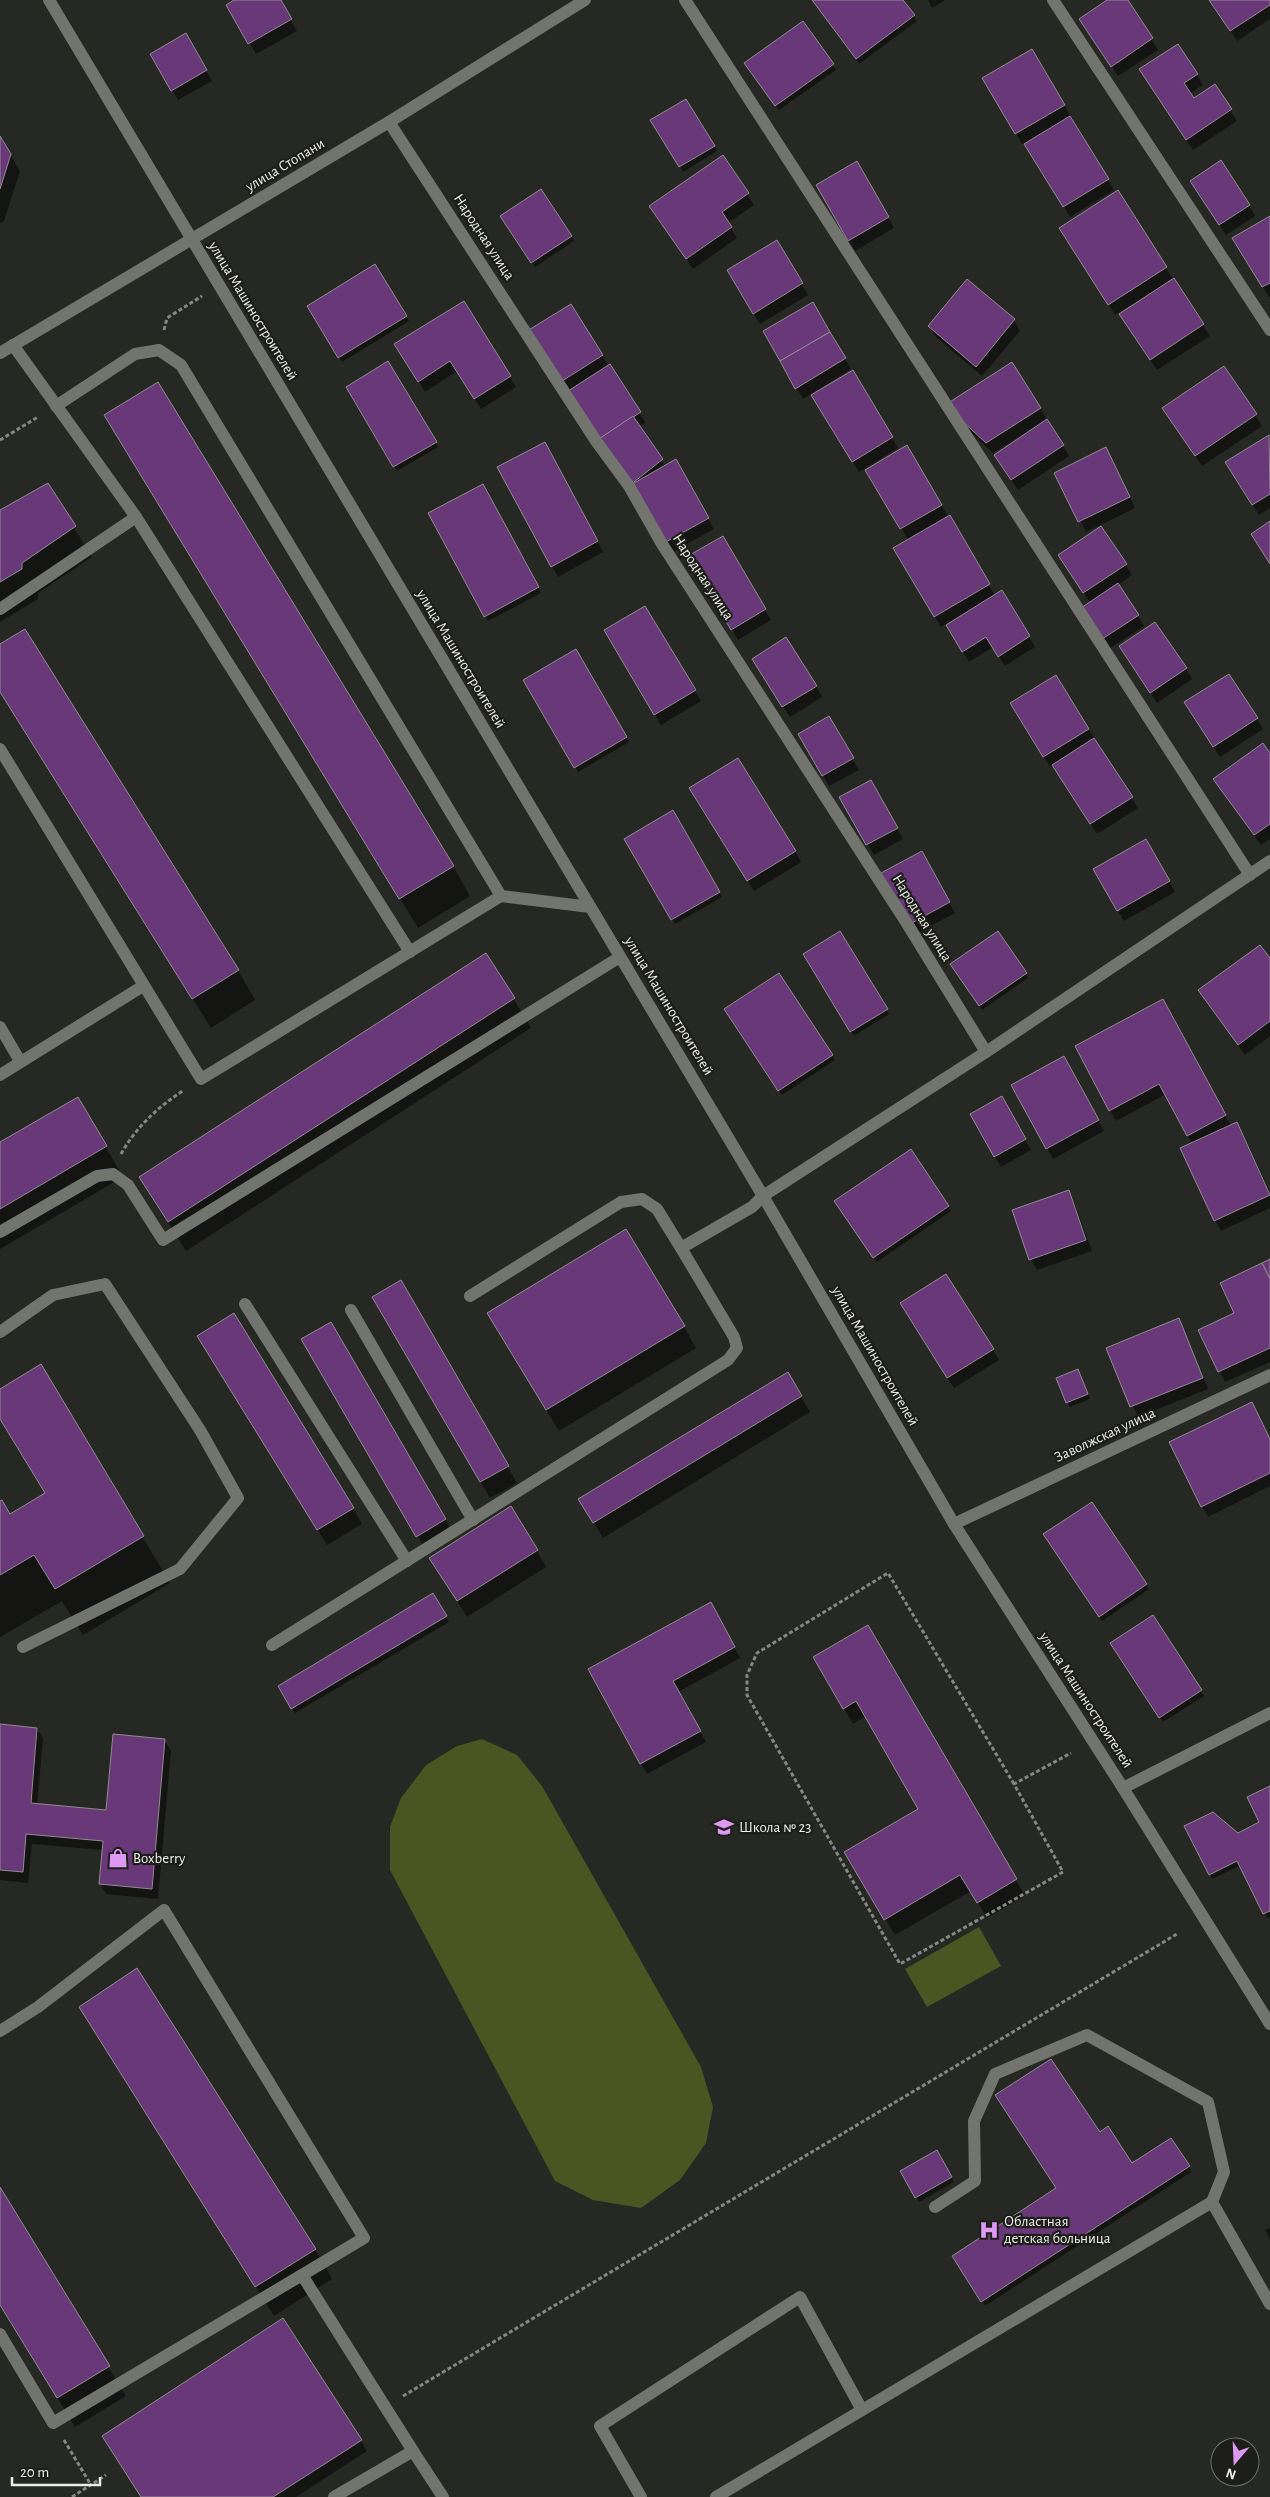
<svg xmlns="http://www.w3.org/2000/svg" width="1270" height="2497" viewBox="0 0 1270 2497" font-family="'Alegreya Sans',sans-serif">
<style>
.green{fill:#495622}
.shadow{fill:#0007}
.building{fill:#683878;stroke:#918c92}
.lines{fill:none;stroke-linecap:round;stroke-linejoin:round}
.path{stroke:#868783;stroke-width:3;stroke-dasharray:4 2.5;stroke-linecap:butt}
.minor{stroke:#72746e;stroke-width:12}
.labels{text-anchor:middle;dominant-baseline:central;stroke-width:4.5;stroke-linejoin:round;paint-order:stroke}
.street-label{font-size:15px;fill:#edeeea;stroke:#1d1e19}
.poi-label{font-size:15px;fill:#edeeea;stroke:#1d1e19;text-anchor:start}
</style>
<rect width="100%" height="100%" fill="#262823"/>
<g class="green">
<path d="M482,1739L517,1755L542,1786L701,2067L713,2107L706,2143L680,2180L641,2208L593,2200L555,2181L390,1870V1827L401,1798L426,1765L457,1746Z"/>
<path d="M979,1927L1001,1966L927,2007L905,1969Z"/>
</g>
<g class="shadow">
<path d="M237,0H279L297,31L256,54L228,5Z"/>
<path d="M813,0H902L917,21L859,64Z"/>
<path d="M928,0H945L932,8Z"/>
<path d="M1109,0H1127L1158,50L1118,76L1087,29Z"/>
<path d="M1210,0H1270V19L1237,41Z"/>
<path d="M802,23L836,70L779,110L749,68Z"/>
<path d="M186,35L212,81L178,100L151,54Z"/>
<path d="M1032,50L1114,190L1070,217L1025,143L1022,144L984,79Z"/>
<path d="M1197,75L1203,85L1189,94L1193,99L1214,86L1237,121L1193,150L1147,80Z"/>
<path d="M685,100L717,151L683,172L652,121Z"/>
<path d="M0,138L20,171L4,221L0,223Z"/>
<path d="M722,157L754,205L728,223L737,238L693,269L657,217Z"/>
<path d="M857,163L894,228L855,251L817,185Z"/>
<path d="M1117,192L1210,336L1157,370L1127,325L1153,294L1152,292L1115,315L1066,239Z"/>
<path d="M1197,192L1249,205L1255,216L1226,235Z"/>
<path d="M1270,217V297H1269L1234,239Z"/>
<path d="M504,221L571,236L574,241L535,267Z"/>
<path d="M776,242L808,295L760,324L728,271Z"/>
<path d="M375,266L409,321L342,362L309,307Z"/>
<path d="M968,281L1014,320L1020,331L982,376L936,337L929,326Z"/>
<path d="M464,303L516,387L481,409L457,371L425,392L402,355Z"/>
<path d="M813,304L851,369L803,399L765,332Z"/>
<path d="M534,342L602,356L646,423L639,426L665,466L675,461L714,529L669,554Z"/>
<path d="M388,363L438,447L397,471L347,387Z"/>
<path d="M1224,368L1262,426L1202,466L1170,418Z"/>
<path d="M853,372L898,448L859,472L813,396Z"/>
<path d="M1040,408L1069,456L1018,490L995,456L1034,430L1033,428L993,453L953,416Z"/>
<path d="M1268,437L1270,440V508L1259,515L1233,473Z"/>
<path d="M123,445L453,866L470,896L418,928Z"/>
<path d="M907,447L995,596L1001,592L1035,647L1005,666L993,647L969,662L946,624L941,627L895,548L909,541L867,470Z"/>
<path d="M550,454L603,552L558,577L552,566Z"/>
<path d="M1112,459L1135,508L1086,532L1056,473Z"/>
<path d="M48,485L92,557L38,593V599L0,622V512Z"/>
<path d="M483,486L541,593L488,621L430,514Z"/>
<path d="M722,538L771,620L738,640L690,557Z"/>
<path d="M1126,565L1132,575L1118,585L1144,626L1106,651L1090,603L1066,566Z"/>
<path d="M645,607L701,701L661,725L605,631Z"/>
<path d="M0,646L238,970L255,1000L211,1028L0,692Z"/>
<path d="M1120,647L1186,669L1192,679L1157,703Z"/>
<path d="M576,651L629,742L578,772L524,680Z"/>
<path d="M760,670L816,686L822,697L790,717Z"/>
<path d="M1056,677L1138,808L1097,834L1053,765L1050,767L1018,714Z"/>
<path d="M1192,713L1257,719L1263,729L1220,757Z"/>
<path d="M829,718L859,770L829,786L800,735Z"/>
<path d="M1270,755V839L1261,845L1221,790Z"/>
<path d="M870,781L903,839L874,855L841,798Z"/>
<path d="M696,799L795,851L801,862L754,891Z"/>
<path d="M673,812L722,897L675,924L626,839Z"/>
<path d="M1146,841L1175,892L1124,921L1095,870Z"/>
<path d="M928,863L955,913L915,934L909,924Z"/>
<path d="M840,933L889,1014L854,1036L804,954Z"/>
<path d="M1270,960V1036L1245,1055L1200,991Z"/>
<path d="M954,969L1026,973L1028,978L982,1010Z"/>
<path d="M513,998L531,1028L186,1251L140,1178Z"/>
<path d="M1169,1011L1231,1126L1237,1123L1243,1134L1270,1192V1208L1221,1231L1215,1220L1192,1144L1166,1094L1116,1121L1110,1110Z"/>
<path d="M729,1014L832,1055L835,1060L782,1095Z"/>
<path d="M1064,1058L1104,1131L1053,1159L1012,1086Z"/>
<path d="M78,1098L123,1177L0,1249V1144Z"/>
<path d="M1001,1098L1031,1150L1001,1167L972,1115Z"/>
<path d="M910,1151L951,1211L877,1262L839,1206Z"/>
<path d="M1068,1191L1074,1202L1092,1251L1037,1270L1031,1259Z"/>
<path d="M1270,1259V1362L1225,1382L1199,1330L1236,1314Z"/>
<path d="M400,1282L517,1483L490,1498L374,1297Z"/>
<path d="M908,1314L993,1350L999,1360L954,1388Z"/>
<path d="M1178,1320L1208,1389L1138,1417L1108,1349Z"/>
<path d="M331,1324L455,1536L427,1552L303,1340Z"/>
<path d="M684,1327L696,1348L559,1431L501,1335Z"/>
<path d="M208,1353L353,1508L362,1524L327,1545Z"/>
<path d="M41,1366L170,1583L83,1635L62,1601L0,1637V1503L9,1516L46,1494L0,1417V1390Z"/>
<path d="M787,1373L810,1412L603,1538L580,1499Z"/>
<path d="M1080,1375L1090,1399L1070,1407L1067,1402Z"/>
<path d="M1270,1439V1486L1208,1517L1202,1506Z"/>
<path d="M1091,1503L1149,1589L1102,1621L1047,1540Z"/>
<path d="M537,1551L546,1567L467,1617L440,1574Z"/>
<path d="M433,1595L449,1622L295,1713L279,1687Z"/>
<path d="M710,1604L740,1658L678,1692L706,1742L647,1774L589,1669Z"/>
<path d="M1153,1617L1204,1696L1163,1722L1115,1648Z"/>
<path d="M868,1627L1025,1896L987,1918L971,1891L895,1935L846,1852L920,1809L866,1716L853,1724L815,1657Z"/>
<path d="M0,1725L37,1729L43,1739L37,1805L108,1811L164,1740L171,1751L158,1899L106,1894L100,1883L103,1850L32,1844L28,1883L0,1880Z"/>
<path d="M1270,1787V1917L1267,1918L1241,1865L1212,1879L1210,1874L1238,1834L1261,1823Z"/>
<path d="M81,2007L315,2249L332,2279L274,2316Z"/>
<path d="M1099,2134L1132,2165L1189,2167L1191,2172L985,2306L956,2261L1057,2189Z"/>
<path d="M937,2152L954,2182L919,2202L902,2172Z"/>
<path d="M0,2190L126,2396L75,2427L0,2304Z"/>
<path d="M1270,2228V2239L1265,2230Z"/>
<path d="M361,2440L367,2451L296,2497H142Z"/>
</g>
<g class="building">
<path d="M234,0H281L292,19L248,44L226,5Z"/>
<path d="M812,0H903L915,15L856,59Z"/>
<path d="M1107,0H1128L1153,38L1111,67L1079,19Z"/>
<path d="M1209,0H1270V5L1230,31Z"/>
<path d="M803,21L834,64L775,106L744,63Z"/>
<path d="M186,33L207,70L171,91L150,54Z"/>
<path d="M1178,44L1198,74L1184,83L1194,98L1215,84L1232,109L1186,140L1139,69Z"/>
<path d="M1032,49L1065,105L1015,134L982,78Z"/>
<path d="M686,99L715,146L679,167L650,120Z"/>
<path d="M1070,116L1109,179L1063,207L1024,144Z"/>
<path d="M0,136L11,154L0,189Z"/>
<path d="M723,155L749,193L722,212L732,227L686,259L649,206Z"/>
<path d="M1221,160L1250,205L1219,225L1190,181Z"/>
<path d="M857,161L889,217L848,241L816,185Z"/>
<path d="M541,189L572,236L531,263L500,216Z"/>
<path d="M1118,190L1167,267L1108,305L1059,228Z"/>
<path d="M1270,216V283L1262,287L1232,238Z"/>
<path d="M777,240L803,283L753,314L727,270Z"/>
<path d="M375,264L407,316L338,358L307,306Z"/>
<path d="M1174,278L1204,324L1150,360L1119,314Z"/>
<path d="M967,279L1015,319L976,367L928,326Z"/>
<path d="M464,301L511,376L474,399L450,361L418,382L394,344Z"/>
<path d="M813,302L830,332L780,361L763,331Z"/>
<path d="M571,304L603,355L559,383L527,331Z"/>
<path d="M830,332L846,358L795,389L780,361Z"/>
<path d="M388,361L437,442L393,467L346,387Z"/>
<path d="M1012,362L1041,408L986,443L945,405Z"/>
<path d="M610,364L641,412L596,441L565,393Z"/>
<path d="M1224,366L1257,414L1195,456L1162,408Z"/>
<path d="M853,370L893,437L852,462L811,395Z"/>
<path d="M158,382L454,866L399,899L104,415Z"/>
<path d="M633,416L663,459L629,486L596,441Z"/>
<path d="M1047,419L1064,445L1011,480L994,455Z"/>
<path d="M1269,435L1270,494L1252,505L1225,462Z"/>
<path d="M545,442L598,541L551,567L497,467Z"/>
<path d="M907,445L942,505L900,529L865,470Z"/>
<path d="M1106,447L1130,497L1078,522L1054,473Z"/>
<path d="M676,459L709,518L662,544L629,486Z"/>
<path d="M48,483L76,526L22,563V569L0,582V510Z"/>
<path d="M483,484L539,587L484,617L428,513Z"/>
<path d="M950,515L990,584L934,617L893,548Z"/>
<path d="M1270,521V564L1251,534Z"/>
<path d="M1101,526L1127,564L1083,593L1058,555Z"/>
<path d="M723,536L766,609L731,630L688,556Z"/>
<path d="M1118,583L1139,615L1099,641L1078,610Z"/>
<path d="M1002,590L1030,636L998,657L986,637L962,652L946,625Z"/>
<path d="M645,606L696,690L654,715L604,630Z"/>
<path d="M1155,622L1187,668L1150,693L1119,646Z"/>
<path d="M25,629L239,970L192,999L0,692V644Z"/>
<path d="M786,637L817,686L782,707L752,659Z"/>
<path d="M576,649L627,737L574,768L523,680Z"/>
<path d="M1229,674L1258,718L1213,747L1184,702Z"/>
<path d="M1056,675L1089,729L1043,757L1010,703Z"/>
<path d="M829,716L854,758L822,776L798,734Z"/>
<path d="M1094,738L1133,797L1090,824L1052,765Z"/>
<path d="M1263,743L1270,753V824L1254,835L1213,779Z"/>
<path d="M738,758L796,851L747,881L689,788Z"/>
<path d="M871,780L898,828L866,845L839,797Z"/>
<path d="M673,810L720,892L671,920L624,839Z"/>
<path d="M1146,839L1170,881L1117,911L1093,869Z"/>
<path d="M922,851L950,902L908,925L881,873Z"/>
<path d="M840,931L888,1009L850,1032L803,954Z"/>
<path d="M998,931L1027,973L979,1006L950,964Z"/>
<path d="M1260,945L1270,958V1021L1238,1045L1198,990Z"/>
<path d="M486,953L515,998L168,1222L139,1177Z"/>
<path d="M779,973L833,1055L778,1091L724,1009Z"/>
<path d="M1163,999L1226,1115L1187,1136L1159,1084L1109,1111L1075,1046Z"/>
<path d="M1064,1056L1099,1120L1046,1149L1011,1085Z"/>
<path d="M1002,1096L1026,1139L994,1157L970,1114Z"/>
<path d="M78,1097L107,1146L0,1209V1142Z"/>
<path d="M1237,1122L1270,1195L1214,1221L1180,1148Z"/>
<path d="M911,1149L949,1206L873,1258L834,1201Z"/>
<path d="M1069,1190L1086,1240L1029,1260L1012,1210Z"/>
<path d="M626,1229L685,1326L546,1410L487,1313Z"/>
<path d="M1270,1259V1279L1262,1263Z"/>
<path d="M1262,1263L1270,1279V1348L1218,1372L1198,1330L1234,1313L1220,1283Z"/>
<path d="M946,1274L994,1349L947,1378L900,1303Z"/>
<path d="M401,1280L509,1466L480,1482L372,1297Z"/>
<path d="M234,1313L354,1508L317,1530L197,1336Z"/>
<path d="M1179,1318L1203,1378L1130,1407L1106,1348Z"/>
<path d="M331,1322L446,1519L416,1537L301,1339Z"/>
<path d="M41,1364L144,1536L55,1589L34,1555L0,1575V1501L2,1500L10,1514L45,1493L0,1419V1389Z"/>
<path d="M1078,1369L1088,1394L1066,1403L1056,1378Z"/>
<path d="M788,1372L802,1396L593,1523L578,1499Z"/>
<path d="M1252,1402L1270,1439V1473L1201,1507L1169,1442Z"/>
<path d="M1092,1502L1147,1584L1099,1617L1043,1534Z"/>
<path d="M511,1506L538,1550L457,1601L429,1558Z"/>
<path d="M433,1593L447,1616L291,1709L278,1686Z"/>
<path d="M711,1602L735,1647L673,1681L701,1731L640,1764L588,1669Z"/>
<path d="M1153,1615L1202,1690L1159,1718L1110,1643Z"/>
<path d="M868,1625L1017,1879L977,1903L960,1875L884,1920L844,1852L918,1809L856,1701L843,1709L813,1657Z"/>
<path d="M0,1724L37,1728L31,1803L106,1810L113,1734L165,1739L152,1889L99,1884L103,1841L26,1834L23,1872L0,1870Z"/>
<path d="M1270,1786V1911L1263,1914L1237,1861L1209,1875L1184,1826L1213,1812L1238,1833L1259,1822L1247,1797Z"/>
<path d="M137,1968L316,2249L255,2287L79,2007Z"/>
<path d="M1051,2059L1100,2132L1108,2126L1132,2163L1171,2138L1190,2166L981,2302L952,2256L1056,2188L995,2095Z"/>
<path d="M937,2150L952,2177L915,2198L900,2171Z"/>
<path d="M0,2187L110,2366L57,2398L0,2305Z"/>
<path d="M283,2318L362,2440L273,2497H141L102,2436Z"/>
</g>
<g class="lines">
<g class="path">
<path d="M164,330L167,318L202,296"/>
<path d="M0,440L38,417"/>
<path d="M121,1154C136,1127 158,1107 184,1090"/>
<path d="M1014,1784L888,1573L757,1653L747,1675V1695L900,1964L1063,1872L1014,1784L1071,1753"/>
<path d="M403,2396L1177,1934"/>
<path d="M64,2440L91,2485"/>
<path d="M72,2497L106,2475"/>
</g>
<g class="minor">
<path d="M49,0L763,1196L954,1524L1123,1788L1270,2024"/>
<path d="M685,0L1250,875"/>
<path d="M1053,0L1270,330"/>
<path d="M389,122L596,441L629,486L662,544L908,925L986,1052"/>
<path d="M13,345L136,517"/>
<path d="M0,353L389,122L585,0"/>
<path d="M56,406L135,354L159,350L181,365L501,896L590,907"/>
<path d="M0,609L136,517L410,952"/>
<path d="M0,749L201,1079L501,896"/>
<path d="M0,1027L20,1061"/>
<path d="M0,1075L143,986"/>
<path d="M0,1232L97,1176L113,1174L128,1185L163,1240L620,957"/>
<path d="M470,1296L621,1202L642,1199L657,1209L681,1248"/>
<path d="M245,1304L407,1561"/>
<path d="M351,1310L473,1520"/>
<path d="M0,1332L53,1295L105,1284L200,1430L238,1498L180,1569L23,1647"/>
<path d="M954,1524L1270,1375"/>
<path d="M272,1645L728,1360L737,1348L734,1337L681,1248L752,1207L763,1196L986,1052L1270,861"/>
<path d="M1123,1788L1270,1713"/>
<path d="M0,2031L38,2007L164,1910L364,2238L302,2275"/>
<path d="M935,2207L975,2181L974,2121L995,2074L1087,2035L1208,2102L1224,2172L1212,2202L1270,2304"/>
<path d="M0,2334L53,2423L302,2275L413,2451L334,2497"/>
<path d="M413,2451L443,2497"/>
<path d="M641,2497L600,2426L800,2297L862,2410"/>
<path d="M716,2497L1212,2202"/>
</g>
</g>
<defs>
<symbol id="school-bare" viewBox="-9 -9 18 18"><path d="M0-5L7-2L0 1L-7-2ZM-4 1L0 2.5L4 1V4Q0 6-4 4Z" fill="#dd99f4" stroke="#1d1e19" stroke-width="2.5" paint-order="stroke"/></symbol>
<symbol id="shop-bare" viewBox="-9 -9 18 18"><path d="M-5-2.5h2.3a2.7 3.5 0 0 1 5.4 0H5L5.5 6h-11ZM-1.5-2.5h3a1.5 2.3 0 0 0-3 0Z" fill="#dd99f4" stroke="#1d1e19" stroke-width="2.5" paint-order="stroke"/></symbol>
<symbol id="hospital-bare" viewBox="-9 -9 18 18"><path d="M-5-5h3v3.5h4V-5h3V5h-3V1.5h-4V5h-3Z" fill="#dd99f4" stroke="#1d1e19" stroke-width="2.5" paint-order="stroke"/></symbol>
</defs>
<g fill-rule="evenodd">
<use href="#school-bare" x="710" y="1813" width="28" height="28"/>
<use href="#shop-bare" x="104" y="1844" width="28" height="28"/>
<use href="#hospital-bare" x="975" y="2216" width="28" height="28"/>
</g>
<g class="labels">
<g class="street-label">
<text transform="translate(285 165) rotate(-31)">улица Стопани</text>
<text transform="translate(484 237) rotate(57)">Народная улица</text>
<text transform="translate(253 311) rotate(59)">улица Машиностроителей</text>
<text transform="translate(703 577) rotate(57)">Народная улица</text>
<text transform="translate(461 659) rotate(59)">улица Машиностроителей</text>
<text transform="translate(922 918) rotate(58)">Народная улица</text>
<text transform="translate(669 1006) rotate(59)">улица Машиностроителей</text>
<text transform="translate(875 1356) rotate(60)">улица Машиностроителей</text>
<text transform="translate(1105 1435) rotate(-25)">Заволжская улица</text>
<text transform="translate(1086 1700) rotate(57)">улица Машиностроителей</text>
</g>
<g class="poi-label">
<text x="739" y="1827">Школа № 23</text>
<text x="133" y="1858">Boxberry</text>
<text x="1004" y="2221">Областная<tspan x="1004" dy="17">детская больница</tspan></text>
</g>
</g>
<g transform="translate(1235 2462) rotate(199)"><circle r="24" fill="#1d1e19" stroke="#70716d"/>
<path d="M0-4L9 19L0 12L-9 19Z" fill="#dd99f4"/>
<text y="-8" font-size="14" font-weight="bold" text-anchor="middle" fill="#edeeea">N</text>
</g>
<path d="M12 2477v8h88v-8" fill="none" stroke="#edeeea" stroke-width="2.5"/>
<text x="20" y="2477" font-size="15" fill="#edeeea" stroke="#1d1e19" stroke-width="4" paint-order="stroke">20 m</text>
</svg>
